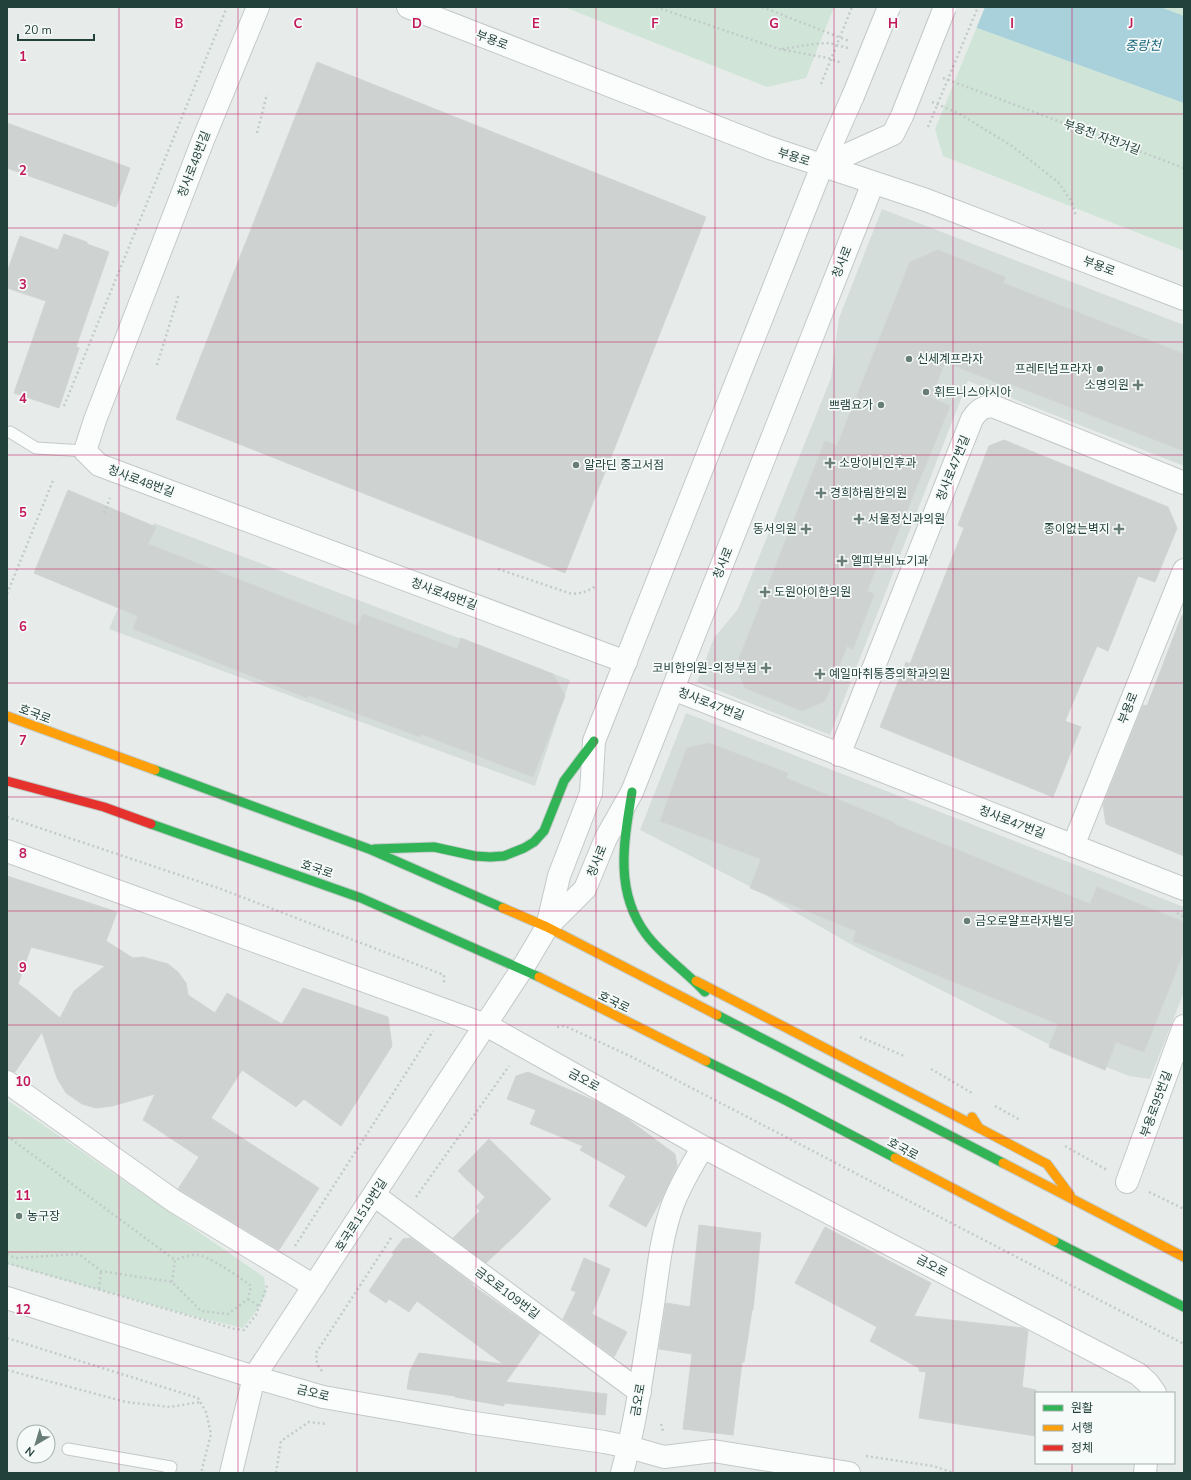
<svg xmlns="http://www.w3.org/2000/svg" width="1191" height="1480" viewBox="0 0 1191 1480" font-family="'Nunito Sans','Noto Sans KR',sans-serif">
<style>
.built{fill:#d5ddda}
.green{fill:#d0e5d8}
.water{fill:#a8d1db}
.pier{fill:#e7ecea}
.building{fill:#ced3d1;stroke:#d0d5d3;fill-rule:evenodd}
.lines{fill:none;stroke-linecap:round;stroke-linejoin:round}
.lane-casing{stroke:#c4c9c7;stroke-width:13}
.street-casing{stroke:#c4c9c7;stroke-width:24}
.fast-casing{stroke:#c2cbc9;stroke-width:11}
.slow-casing{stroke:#c2cbc9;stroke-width:11}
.jam-casing{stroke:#c2cbc9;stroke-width:11}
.path{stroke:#c2cbca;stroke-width:2.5;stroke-dasharray:2 3;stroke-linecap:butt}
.lane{stroke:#fbfcfc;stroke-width:11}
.street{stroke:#fbfcfc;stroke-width:22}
.fast{stroke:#30b455;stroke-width:9}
.slow{stroke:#ff9f0a;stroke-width:9}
.jam{stroke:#e5322d;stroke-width:9}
.street-bridge-casing{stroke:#c4c9c7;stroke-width:24;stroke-linecap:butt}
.path-bridge{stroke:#c2cbca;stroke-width:2.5;stroke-dasharray:2 3;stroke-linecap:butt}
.street-bridge{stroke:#fbfcfc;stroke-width:22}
.grid{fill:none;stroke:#c2185b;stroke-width:1;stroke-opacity:0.55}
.poi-dot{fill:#687d78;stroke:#f6faf8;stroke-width:1.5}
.labels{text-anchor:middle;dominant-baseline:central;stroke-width:3.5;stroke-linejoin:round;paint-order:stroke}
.street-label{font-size:12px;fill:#23413b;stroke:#f6faf8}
.poi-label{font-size:12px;fill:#23413b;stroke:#f6faf8;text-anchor:start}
.water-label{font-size:13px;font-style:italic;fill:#1c697f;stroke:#f6faf8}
.grid-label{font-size:13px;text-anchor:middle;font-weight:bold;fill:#c2185b;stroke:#f6faf8;stroke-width:3.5;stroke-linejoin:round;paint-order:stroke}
</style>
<rect width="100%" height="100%" fill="#e7ecea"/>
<g class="built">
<path d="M882,209L1184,325V466L968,381L830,735L697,682L714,638L738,609L831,378L839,318Z"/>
<path d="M154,523L570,680L535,786L109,629Z"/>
<path d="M686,713L1184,907V992L1150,1079L1129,1076L1048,1044L854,946L751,887L640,830Z"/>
</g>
<g class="green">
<path d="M564,7H834L806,78L767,87Z"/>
<path d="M985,7H1184V251L943,156L935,129Z"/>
<path d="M7,1100L264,1277L266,1293L260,1306L243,1328L196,1317L7,1264Z"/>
</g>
<path class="water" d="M920,7H1160L1184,16V103Z"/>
<path class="pier" d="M918,7H985L976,29L920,9Z"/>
<g class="building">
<path d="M317,62L706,217L565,573L176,419Z"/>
<path d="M7,123L130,168L116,207L7,168Z"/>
<path d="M64,234L87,242V244L109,252L76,347L79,348L59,408L14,393L46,301L7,288V272L20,236L58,250Z"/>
<path d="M938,250L1005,277L1003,283L1184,354V451L1010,384L1008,387L945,362L931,398L950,406L889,554L883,551L867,591L874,594L853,649L847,646L825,701L802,711L745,688L736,666L825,441L837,446L910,262Z"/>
<path d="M1004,440L1168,507L1177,528L1155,582L1138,576L1108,651L1097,646L1065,721L1081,727L1053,797L880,727L906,662L910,664L964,528L958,525L989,446Z"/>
<path d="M68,490L156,527L148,544L358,626L363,614L457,649L461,638L553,674L565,696L533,777L421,734L420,737L308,695L307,698L133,629L138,616L34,573Z"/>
<path d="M1182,615H1184V856L1106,824L1103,805L1143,705L1147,706Z"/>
<path d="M709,743L788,773L786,778L895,823L894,824L1090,904L1097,887L1184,922V951L1144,1052L1116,1042L1105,1070L1049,1047L1058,1024L853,941L856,931L750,888L761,859L660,821L687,748Z"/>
<path d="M7,876L117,912L106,941L133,958L143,957L168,964L178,972L186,983L188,995L215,1013L227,993L282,1024L303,988L388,1017L392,1046L341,1126L304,1099L296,1107L242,1070L211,1118L319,1188L279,1250L178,1189L199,1157L143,1120L155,1094L112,1106L96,1108L82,1104L66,1093L57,1078L42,1032L15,1072L7,1070ZM31,947L105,966L74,991L60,1018L28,991L18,984Z"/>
<path d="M528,1072L602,1104L629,1120L675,1154L677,1166L661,1200L646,1227L609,1206L626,1176L580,1150L583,1146L530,1124L536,1110L507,1099L516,1076Z"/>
<path d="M489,1139L551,1199L519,1232L486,1263L453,1238L480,1211L476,1207L485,1197L458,1171Z"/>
<path d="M699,1225L761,1233L753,1310H752L744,1362H742L733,1435L683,1429L692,1354L659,1349L666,1303L690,1307Z"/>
<path d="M825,1227L931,1283L914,1316L1023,1328L1028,1331L1022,1387L1036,1390V1436L919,1418L926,1372L919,1371V1368L870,1341L877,1327L795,1283Z"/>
<path d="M411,1238L473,1284L472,1285L540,1333L506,1382L607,1394L605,1415L504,1403V1406L455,1397V1396L407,1389L410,1371L419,1353L503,1364L417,1301L409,1312L389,1299L386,1303L369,1291L394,1254L392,1253L403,1239Z"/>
<path d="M584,1258L610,1269L592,1314L627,1332L614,1357L563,1319L576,1292L571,1290Z"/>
</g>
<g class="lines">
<defs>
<g id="lane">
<path d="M10,432L36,448L85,451"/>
<path d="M68,1449L171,1467L169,1473"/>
</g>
<g id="street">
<path d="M258,7L203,140L95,420L85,451L99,465L626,662"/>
<path d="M408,7L770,148L926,200L1184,299"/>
<path d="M822,166L893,134L902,116"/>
<path d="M673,689L1184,889"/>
<path d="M839,755L972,419C978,410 984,405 995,407L1184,483"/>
<path d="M1073,846L1184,570"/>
<path d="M7,851L486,1025L703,1147L1138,1374L1148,1383L1155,1393"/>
<path d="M547,927L585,889L606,838L632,792L873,183"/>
<path d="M7,1082L174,1201L314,1286"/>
<path d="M1127,1182L1184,1026"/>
<path d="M374,1195L640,1392"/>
<path d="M7,1298L254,1377L323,1397L468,1422L604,1442L629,1447L664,1457L713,1451L849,1473"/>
<path d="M231,1473L254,1377L522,969L547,927L559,876L591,793L594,741L822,166L853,96"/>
<path d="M622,1473C637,1418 644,1361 653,1305C658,1271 661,1236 673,1204C681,1184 692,1165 703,1147"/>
<path d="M1145,1473L1146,1463"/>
</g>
<g id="fast">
<path d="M155,770L369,849L503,908"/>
<path d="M632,792C624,841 614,891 646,934C662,956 687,972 705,992"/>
<path d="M151,824L361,898L539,977"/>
<path d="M374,849L434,847L475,856L490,857L504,856L524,848L534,842L544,831L564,781L594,741"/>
<path d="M717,1015L1003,1163"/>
<path d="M706,1061L785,1100L895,1158"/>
<path d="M1054,1241L1184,1307"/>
</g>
<g id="slow">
<path d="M7,716L155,770"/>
<path d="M503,908L547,927L717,1015"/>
<path d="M539,977L706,1061"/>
<path d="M696,981L979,1128"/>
<path d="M972,1117L979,1128L1047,1164L1070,1195"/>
<path d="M895,1158L1054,1241"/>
<path d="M1003,1163L1184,1257"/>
</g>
<path id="jam" d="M7,781L104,807L151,824"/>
</defs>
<use href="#lane" class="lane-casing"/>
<use href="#street" class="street-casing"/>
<use href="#fast" class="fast-casing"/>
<use href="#slow" class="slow-casing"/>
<use href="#jam" class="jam-casing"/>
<g class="path">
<path d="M656,7L779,49L828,58L842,63"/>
<path d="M762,7L849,41"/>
<path d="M782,49L814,44L829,43L848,48"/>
<path d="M943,78L1184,168"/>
<path d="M932,102L958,113L1012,146L1058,182L1072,202L1076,217"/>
<path d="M257,133L267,94"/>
<path d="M157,365L179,294"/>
<path d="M64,406L227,7"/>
<path d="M104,513L110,498"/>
<path d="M498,569L572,594C583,593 589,591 597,585"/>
<path d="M7,594L54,478"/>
<path d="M7,817L221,889L444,975V983"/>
<path d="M1177,913L1184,917"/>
<path d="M557,1027L565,1026L632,1057L1184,1344"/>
<path d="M860,1037L904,1056"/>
<path d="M931,1069L972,1093"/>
<path d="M995,1106L1020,1120"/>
<path d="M7,1136L175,1260"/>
<path d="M1065,1146L1107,1170"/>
<path d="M1149,1192L1184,1209"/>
<path d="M416,1197L509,1066"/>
<path d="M295,1246L433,1031"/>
<path d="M7,1254L15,1258L79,1254L101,1271L172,1282L201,1311L228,1314L248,1299L251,1286C241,1278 208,1255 196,1255C189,1255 181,1258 175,1260L172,1282"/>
<path d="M7,1263L235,1329L244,1330L256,1315L267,1286"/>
<path d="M99,1289L101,1271"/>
<path d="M248,1299L259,1306"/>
<path d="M7,1338L198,1398L206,1412L211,1434L201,1473"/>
<path d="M7,1370L126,1402L170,1407L200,1402"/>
<path d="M322,1371L317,1364L316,1353L391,1238"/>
<path d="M661,1424L663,1431"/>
<path d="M866,1456L933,1466L954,1473"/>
<path d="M276,1473L281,1441L309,1422L326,1424"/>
</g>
<use href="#lane" class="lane"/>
<use href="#street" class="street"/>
<use href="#fast" class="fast"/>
<use href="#slow" class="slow"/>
<use href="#jam" class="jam"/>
<defs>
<g id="street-bridge">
<path d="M853,96L889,7"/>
<path d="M902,116L945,7"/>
</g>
</defs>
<use href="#street-bridge" class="street-bridge-casing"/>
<g class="path-bridge">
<path d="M821,84L852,7"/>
<path d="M928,127L978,7"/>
</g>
<use href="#street-bridge" class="street-bridge"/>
</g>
<path class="grid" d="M119,7V1473M238,7V1473M357,7V1473M476,7V1473M596,7V1473M715,7V1473M834,7V1473M953,7V1473M1072,7V1393M7,114H1184M7,228H1184M7,342H1184M7,455H1184M7,569H1184M7,683H1184M7,797H1184M7,911H1184M7,1025H1184M7,1138H1184M7,1252H1184M7,1366H1184M1072,1463V1473"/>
<g class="poi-dot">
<circle cx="909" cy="359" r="4"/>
<circle cx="1100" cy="369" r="4"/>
<path d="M1136 379h4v4h4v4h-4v4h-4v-4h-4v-4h4z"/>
<circle cx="926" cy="392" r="4"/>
<circle cx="881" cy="405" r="4"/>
<path d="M828 457h4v4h4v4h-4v4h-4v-4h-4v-4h4z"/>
<circle cx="576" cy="465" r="4"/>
<path d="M819 487h4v4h4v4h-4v4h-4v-4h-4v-4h4z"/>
<path d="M857 513h4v4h4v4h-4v4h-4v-4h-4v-4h4z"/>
<path d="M804 523h4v4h4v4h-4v4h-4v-4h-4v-4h4z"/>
<path d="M1117 523h4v4h4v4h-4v4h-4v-4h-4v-4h4z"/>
<path d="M840 555h4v4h4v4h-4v4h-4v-4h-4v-4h4z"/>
<path d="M763 586h4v4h4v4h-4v4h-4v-4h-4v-4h4z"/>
<path d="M764 662h4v4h4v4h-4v4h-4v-4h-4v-4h4z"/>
<path d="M818 668h4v4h4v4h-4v4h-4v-4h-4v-4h4z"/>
<circle cx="967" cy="921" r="4"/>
<circle cx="19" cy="1216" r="4"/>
</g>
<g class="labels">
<g class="street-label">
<text transform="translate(492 40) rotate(21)">부용로</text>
<text transform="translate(1102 137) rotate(20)">부용천 자전거길</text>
<text transform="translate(794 157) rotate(18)">부용로</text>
<text transform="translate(194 164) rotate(-69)">청사로48번길</text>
<text transform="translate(842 262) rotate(-68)">청사로</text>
<text transform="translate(1099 266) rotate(21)">부용로</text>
<text transform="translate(953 468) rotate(-68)">청사로47번길</text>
<text transform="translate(141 481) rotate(20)">청사로48번길</text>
<text transform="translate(723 563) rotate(-68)">청사로</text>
<text transform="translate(444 594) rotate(20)">청사로48번길</text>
<text transform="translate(711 704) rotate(21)">청사로47번길</text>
<text transform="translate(1128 708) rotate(-68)">부용로</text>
<text transform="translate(35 714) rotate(20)">호국로</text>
<text transform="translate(1012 822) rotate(21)">청사로47번길</text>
<text transform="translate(597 861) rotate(-68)">청사로</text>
<text transform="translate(317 869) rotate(19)">호국로</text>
<text transform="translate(614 1002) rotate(26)">호국로</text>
<text transform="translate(584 1080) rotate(29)">금오로</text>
<text transform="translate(1156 1104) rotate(-70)">부용로95번길</text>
<text transform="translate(903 1149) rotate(28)">호국로</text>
<text transform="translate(361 1215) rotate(-57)">호국로1519번길</text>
<text transform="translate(932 1266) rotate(28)">금오로</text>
<text transform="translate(507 1293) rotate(37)">금오로109번길</text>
<text transform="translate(313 1393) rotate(14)">금오로</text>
<text transform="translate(638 1400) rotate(-80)">금오로</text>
</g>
<g class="poi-label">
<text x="917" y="359">신세계프라자</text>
<text x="1092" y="369" text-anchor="end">프레티넘프라자</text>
<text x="1129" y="385" text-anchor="end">소명의원</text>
<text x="934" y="392">휘트니스아시아</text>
<text x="873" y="405" text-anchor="end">쁘램요가</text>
<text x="839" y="463">소망이비인후과</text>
<text x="584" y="465">알라딘 중고서점</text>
<text x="830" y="493">경희하림한의원</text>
<text x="868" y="519">서울정신과의원</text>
<text x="797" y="529" text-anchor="end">동서의원</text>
<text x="1110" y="529" text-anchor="end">종이없는벽지</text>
<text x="851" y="561">엘피부비뇨기과</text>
<text x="774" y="592">도원아이한의원</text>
<text x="757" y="668" text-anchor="end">코비한의원-의정부점</text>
<text x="829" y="674">예일마취통증의학과의원</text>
<text x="975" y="921">금오로얄프라자빌딩</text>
<text x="27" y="1216">농구장</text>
</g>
<g class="water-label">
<text x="1143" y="46">중랑천</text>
</g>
</g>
<g class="grid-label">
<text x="179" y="28">B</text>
<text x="298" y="28">C</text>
<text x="417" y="28">D</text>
<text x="536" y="28">E</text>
<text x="655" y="28">F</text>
<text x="774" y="28">G</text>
<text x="893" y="28">H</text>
<text x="1012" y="28">I</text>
<text x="1131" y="28">J</text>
<text x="23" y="61">1</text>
<text x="23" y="175">2</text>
<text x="23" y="289">3</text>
<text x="23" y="403">4</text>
<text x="23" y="517">5</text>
<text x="23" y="631">6</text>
<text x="23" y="745">7</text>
<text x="23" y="858">8</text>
<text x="23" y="972">9</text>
<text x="23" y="1086">10</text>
<text x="23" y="1200">11</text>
<text x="23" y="1314">12</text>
</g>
<rect width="1191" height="1480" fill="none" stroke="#23413b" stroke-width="16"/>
<rect x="1035" y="1392" width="140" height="72" fill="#f6faf8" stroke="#a2b0ac"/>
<rect x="1043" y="1405" width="20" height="6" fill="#30b455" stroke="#a2b0ac"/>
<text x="1071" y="1412" font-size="12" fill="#23413b">원활</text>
<rect x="1043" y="1425" width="20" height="6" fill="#ff9f0a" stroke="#a2b0ac"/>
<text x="1071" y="1432" font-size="12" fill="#23413b">서행</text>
<rect x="1043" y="1445" width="20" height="6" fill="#e5322d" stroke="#a2b0ac"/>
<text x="1071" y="1452" font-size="12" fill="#23413b">정체</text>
<g transform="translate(36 1444) rotate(218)"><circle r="19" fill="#f6faf8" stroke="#a2b0ac"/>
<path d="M0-3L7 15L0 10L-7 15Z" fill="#687d78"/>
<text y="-6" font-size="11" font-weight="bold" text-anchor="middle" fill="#23413b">N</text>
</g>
<path d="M18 34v6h76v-6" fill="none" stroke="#23413b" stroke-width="2"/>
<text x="24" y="34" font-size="12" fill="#23413b" stroke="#f6faf8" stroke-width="3" paint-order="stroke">20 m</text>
</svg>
